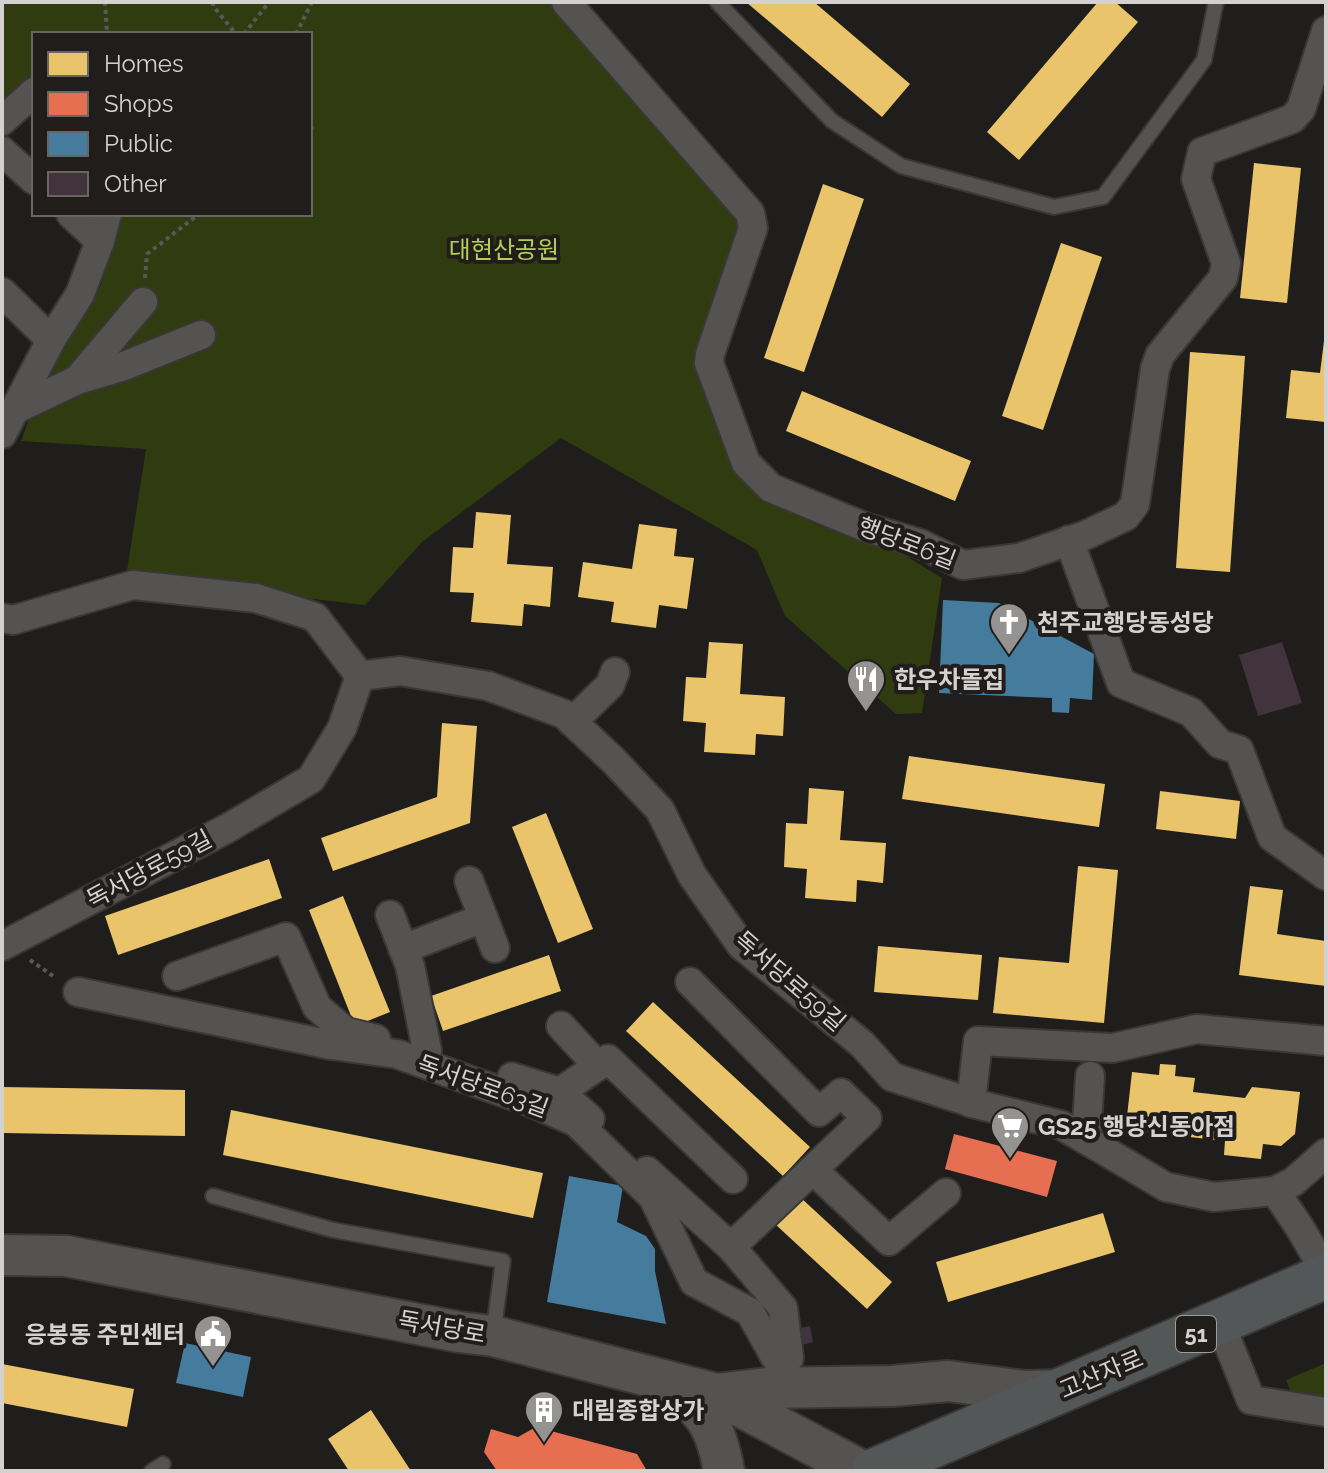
<svg xmlns="http://www.w3.org/2000/svg" width="1328" height="1473" viewBox="0 0 1328 1473" font-family="Raleway,'Noto Sans KR',sans-serif">
<style>
.green{fill:#313b10}
.homes{fill:#e9c46a}
.shops{fill:#e76f51}
.public{fill:#457b9d}
.building{fill:#41343d}
.lines{fill:none;stroke-linecap:round;stroke-linejoin:round}
.lane-casing{stroke:#3a3837;stroke-width:18}
.street-casing{stroke:#3a3837;stroke-width:32}
.secondary-casing{stroke:#3a3837;stroke-width:44}
.primary-casing{stroke:#3a3837;stroke-width:48}
.path{stroke:#5a5857;stroke-width:4;stroke-dasharray:4 4;stroke-linecap:butt}
.lane{stroke:#545352;stroke-width:14}
.street{stroke:#545352;stroke-width:28}
.secondary{stroke:#545352;stroke-width:40}
.primary{stroke:#535758;stroke-width:44}
.labels{text-anchor:middle;dominant-baseline:central;stroke-width:8;stroke-linejoin:round;paint-order:stroke}
.shield{fill:#211d1b;stroke:#9e9c9a;stroke-width:2}
.shield-label{font-size:22px;font-weight:bold;fill:#d4d2d0}
.park-label{font-size:24px;fill:#b2d058;stroke:#211d1b}
.street-label{font-size:24px;fill:#d4d2d0;stroke:#211d1b}
.poi-label{font-size:24px;font-weight:bold;fill:#d4d2d0;stroke:#211d1b;text-anchor:start}
</style>
<rect width="100%" height="100%" fill="#201e1c"/>
<g class="green">
<path d="M2,2H550L739,216L742,230L701,356L765,499L817,525L898,551L942,578L922,713L896,714L785,616L757,550L561,438L422,542L365,605L126,577L146,449L21,441L46,373L101,285L118,214H310V34H34V77L2,111Z"/>
<path d="M1326,1363V1397L1291,1392L1286,1380Z"/>
</g>
<g class="homes">
<path d="M746,2H814L910,84L882,117Z"/>
<path d="M1098,2H1115L1138,22L1019,160L987,132Z"/>
<path d="M1254,163L1301,168L1287,303L1240,298Z"/>
<path d="M823,184L864,199L804,372L764,358Z"/>
<path d="M1061,243L1102,257L1043,430L1002,416Z"/>
<path d="M1324,341H1326V422L1286,418L1291,370L1320,373Z"/>
<path d="M1190,352L1245,356L1230,572L1176,568Z"/>
<path d="M802,391L971,461L955,501L786,431Z"/>
<path d="M476,512L511,515L507,564L553,567L550,607L524,604L522,626L471,622L474,593L450,592L453,547L473,548Z"/>
<path d="M639,524L677,529L674,556L694,558L687,609L659,605L656,628L611,622L614,602L578,597L583,562L632,569Z"/>
<path d="M709,642L743,644L740,694L785,697L783,736L756,734L755,755L704,752L706,723L683,721L686,677L706,678Z"/>
<path d="M442,723L477,726L470,823L333,871L321,838L437,797Z"/>
<path d="M909,756L1105,784L1099,827L902,799Z"/>
<path d="M809,788L844,791L840,840L886,843L883,883L857,880L856,902L805,898L807,869L784,867L786,823L807,824Z"/>
<path d="M1160,791L1240,801L1236,839L1156,829Z"/>
<path d="M546,813L593,929L558,943L512,827Z"/>
<path d="M269,859L282,898L118,955L105,916Z"/>
<path d="M1078,866L1118,870L1104,1023L993,1013L999,957L1069,963Z"/>
<path d="M1250,886L1283,890L1277,934L1326,941V986L1239,975Z"/>
<path d="M343,896L390,1012L355,1026L309,910Z"/>
<path d="M878,946L982,955L978,1000L874,992Z"/>
<path d="M549,955L561,991L443,1031L431,996Z"/>
<path d="M653,1002L810,1147L783,1176L626,1031Z"/>
<path d="M1160,1064L1176,1065L1175,1076L1195,1078L1193,1092L1245,1098L1252,1087L1300,1092L1295,1134L1281,1146L1263,1144L1261,1159L1224,1155L1225,1141L1146,1132L1147,1118L1127,1116L1132,1072L1159,1075Z"/>
<path d="M2,1087L185,1090V1136L2,1133Z"/>
<path d="M231,1110L543,1173L533,1218L223,1155Z"/>
<path d="M800,1197L892,1282L867,1309L775,1224Z"/>
<path d="M1103,1213L1115,1252L948,1302L936,1262Z"/>
<path d="M2,1364L134,1389L127,1427L2,1403Z"/>
<path d="M371,1410L411,1471H349L328,1439Z"/>
</g>
<g class="shops">
<path d="M954,1134L1057,1161L1047,1197L945,1169Z"/>
<path d="M536,1427L637,1454L647,1471H497L484,1452L491,1429L518,1437Z"/>
</g>
<g class="public">
<path d="M943,600L999,603L1094,654L1092,700L1070,698L1069,713L1052,712V698L939,693Z"/>
<path d="M569,1176L623,1186L617,1222L646,1236L655,1249V1271L666,1324L547,1302Z"/>
<path d="M185,1343L251,1357L243,1397L176,1383Z"/>
</g>
<g class="building">
<path d="M1282,642L1302,703L1258,716L1239,655Z"/>
<path d="M810,1326L813,1342L798,1346L794,1329Z"/>
</g>
<g class="lines">
<defs>
<g id="lane">
<path d="M717,2L832,121L901,166L1054,207L1103,197L1204,60L1216,2"/>
<path d="M213,1196L333,1230L503,1261L493,1335"/>
<path d="M152,1471L163,1464"/>
</g>
<g id="street">
<path d="M566,2L750,213L753,228L710,354L709,363L746,463L771,488L865,527L921,544L963,565L1019,558L1086,535L1126,516L1135,504L1155,369L1160,355L1223,278L1226,263L1196,179L1202,152L1292,119L1301,109L1326,31"/>
<path d="M2,121L34,92"/>
<path d="M2,151L34,180"/>
<path d="M71,214L100,241"/>
<path d="M2,292L51,340"/>
<path d="M77,380L124,366L201,335"/>
<path d="M16,409L77,380L143,302"/>
<path d="M2,434L51,340L80,294L100,241L107,214"/>
<path d="M1069,540L1121,683L1191,712L1220,744L1239,750L1272,837L1326,876"/>
<path d="M2,618L13,620L133,585L256,598L315,617L360,676"/>
<path d="M572,722L610,685L615,672"/>
<path d="M469,881L495,948"/>
<path d="M390,915L410,966L427,1050"/>
<path d="M2,946L228,828L311,779L342,728L360,676L400,671L488,686L564,714L613,760L660,810L692,875L741,945L862,1044L892,1077L976,1104L1061,1125L1166,1187L1214,1197L1275,1191L1300,1228L1326,1273"/>
<path d="M403,949L483,918"/>
<path d="M177,976L286,937L317,1007L346,1032L376,1039"/>
<path d="M690,982L819,1112L841,1093L867,1118L731,1247"/>
<path d="M78,992L331,1045L397,1054L530,1102L576,1122L653,1197L694,1282L750,1312L775,1357"/>
<path d="M561,1026L598,1066"/>
<path d="M512,1077L560,1092L590,1119"/>
<path d="M560,1092L608,1059L733,1179"/>
<path d="M971,1103L978,1041L1113,1048L1197,1029L1326,1041"/>
<path d="M1086,1140L1090,1076"/>
<path d="M647,1171L731,1247L783,1308L789,1358"/>
<path d="M814,1171L889,1241L946,1193"/>
<path d="M1275,1191L1293,1182L1326,1153"/>
<path d="M1220,1323L1251,1400L1326,1412"/>
</g>
<g id="secondary">
<path d="M2,1255L66,1256L459,1332L493,1336L717,1394L862,1471"/>
<path d="M672,1384C706,1413 716,1426 724,1471"/>
<path d="M717,1394L767,1388L893,1386L948,1381L1025,1391L1061,1390"/>
</g>
<path id="primary" d="M874,1471L1326,1276"/>
</defs>
<use href="#lane" class="lane-casing"/>
<use href="#street" class="street-casing"/>
<use href="#secondary" class="secondary-casing"/>
<use href="#primary" class="primary-casing"/>
<g class="path">
<path d="M105,2L107,34"/>
<path d="M213,2V6L236,34"/>
<path d="M244,34L269,2"/>
<path d="M296,34L312,2"/>
<path d="M310,125L312,128L310,129"/>
<path d="M145,278L147,254L199,214"/>
<path d="M30,960L56,978"/>
</g>
<use href="#lane" class="lane"/>
<use href="#street" class="street"/>
<use href="#secondary" class="secondary"/>
<use href="#primary" class="primary"/>
</g>
<defs>
<symbol id="church-pin" viewBox="-11 -11 22 30"><path d="M0 17L-7.5 6A9.5 9.5 0 1 1 7.5 6Z" fill="#959391" stroke="#211d1b"/><path d="M-1.2-6h2.4v3.5h3.3v2.4h-3.3V6h-2.4V-.1h-3.3v-2.4h3.3Z" fill="#fff"/></symbol>
<symbol id="restaurant-pin" viewBox="-11 -11 22 30"><path d="M0 17L-7.5 6A9.5 9.5 0 1 1 7.5 6Z" fill="#959391" stroke="#211d1b"/><path d="M-5-6h1v4h1v-4h1v4h1v-4h1v5L-1.5 .5V6h-2V.5L-5-1ZM5-6V6H3V1.5H1.5Q1.5-4 5-6Z" fill="#fff"/></symbol>
<symbol id="supermarket-pin" viewBox="-11 -11 22 30"><path d="M0 17L-7.5 6A9.5 9.5 0 1 1 7.5 6Z" fill="#959391" stroke="#211d1b"/><path d="M-6-5.5h2.5l.6 2H6L4.5 2H-2.5L-4.4-4H-6ZM-1.5 3.2a1.3 1.3 0 1 0 .1 0ZM3 3.2a1.3 1.3 0 1 0 .1 0Z" fill="#fff"/></symbol>
<symbol id="civic-pin" viewBox="-11 -11 22 30"><path d="M0 17L-7.5 6A9.5 9.5 0 1 1 7.5 6Z" fill="#959391" stroke="#211d1b"/><path d="M-.6-6.5H3V-4.5H.6V-3L4-1V1h2V6H-6V1h2V-1L-.6-3ZM-1.2 2.5V6h2.4V2.5Z" fill="#fff"/></symbol>
<symbol id="building-pin" viewBox="-11 -11 22 30"><path d="M0 17L-7.5 6A9.5 9.5 0 1 1 7.5 6Z" fill="#959391" stroke="#211d1b"/><path d="M-4-6H4V6H1V3H-1V6H-4ZM-2.5-4.3h1.7v1.8h-1.7ZM.8-4.3h1.7v1.8H.8ZM-2.5-1h1.7V.8h-1.7ZM.8-1h1.7V.8H.8Z" fill="#fff"/></symbol>
</defs>
<g fill-rule="evenodd">
<use href="#church-pin" x="987" y="600" width="44" height="60"/>
<use href="#restaurant-pin" x="844" y="657" width="44" height="60"/>
<use href="#supermarket-pin" x="988" y="1104" width="44" height="60"/>
<use href="#civic-pin" x="191" y="1312" width="44" height="60"/>
<use href="#building-pin" x="522" y="1388" width="44" height="60"/>
</g>
<g class="labels">
<rect class="shield" x="1176" y="1316" width="40" height="36" rx="6"/>
<g class="shield-label">
<text x="1196" y="1334">51</text>
</g>
<g class="park-label">
<text x="504" y="249">대현산공원</text>
</g>
<g class="street-label">
<text transform="translate(907 543) rotate(21)">행당로6길</text>
<text transform="translate(149 869) rotate(-28)">독서당로59길</text>
<text transform="translate(790 981) rotate(41)">독서당로59길</text>
<text transform="translate(483 1086) rotate(20)">독서당로63길</text>
<text transform="translate(442 1327) rotate(10)">독서당로</text>
<text transform="translate(1101 1374) rotate(-23)">고산자로</text>
</g>
<g class="poi-label">
<text x="1037" y="622">천주교행당동성당</text>
<text x="894" y="679">한우차돌집</text>
<text x="1038" y="1126">GS25 행당신동아점</text>
<text x="185" y="1334" text-anchor="end">응봉동 주민센터</text>
<text x="572" y="1410">대림종합상가</text>
</g>
</g>
<rect width="1328" height="1473" fill="none" stroke="#d4d2d0" stroke-width="8"/>
<rect x="32" y="32" width="280" height="184" fill="#211d1b" stroke="#696563" stroke-width="2"/>
<rect x="48" y="52" width="40" height="24" fill="#e9c46a" stroke="#696563" stroke-width="2"/>
<text x="104" y="72" font-size="24" fill="#d4d2d0">Homes</text>
<rect x="48" y="92" width="40" height="24" fill="#e76f51" stroke="#696563" stroke-width="2"/>
<text x="104" y="112" font-size="24" fill="#d4d2d0">Shops</text>
<rect x="48" y="132" width="40" height="24" fill="#457b9d" stroke="#696563" stroke-width="2"/>
<text x="104" y="152" font-size="24" fill="#d4d2d0">Public</text>
<rect x="48" y="172" width="40" height="24" fill="#41343d" stroke="#696563" stroke-width="2"/>
<text x="104" y="192" font-size="24" fill="#d4d2d0">Other</text>
</svg>
